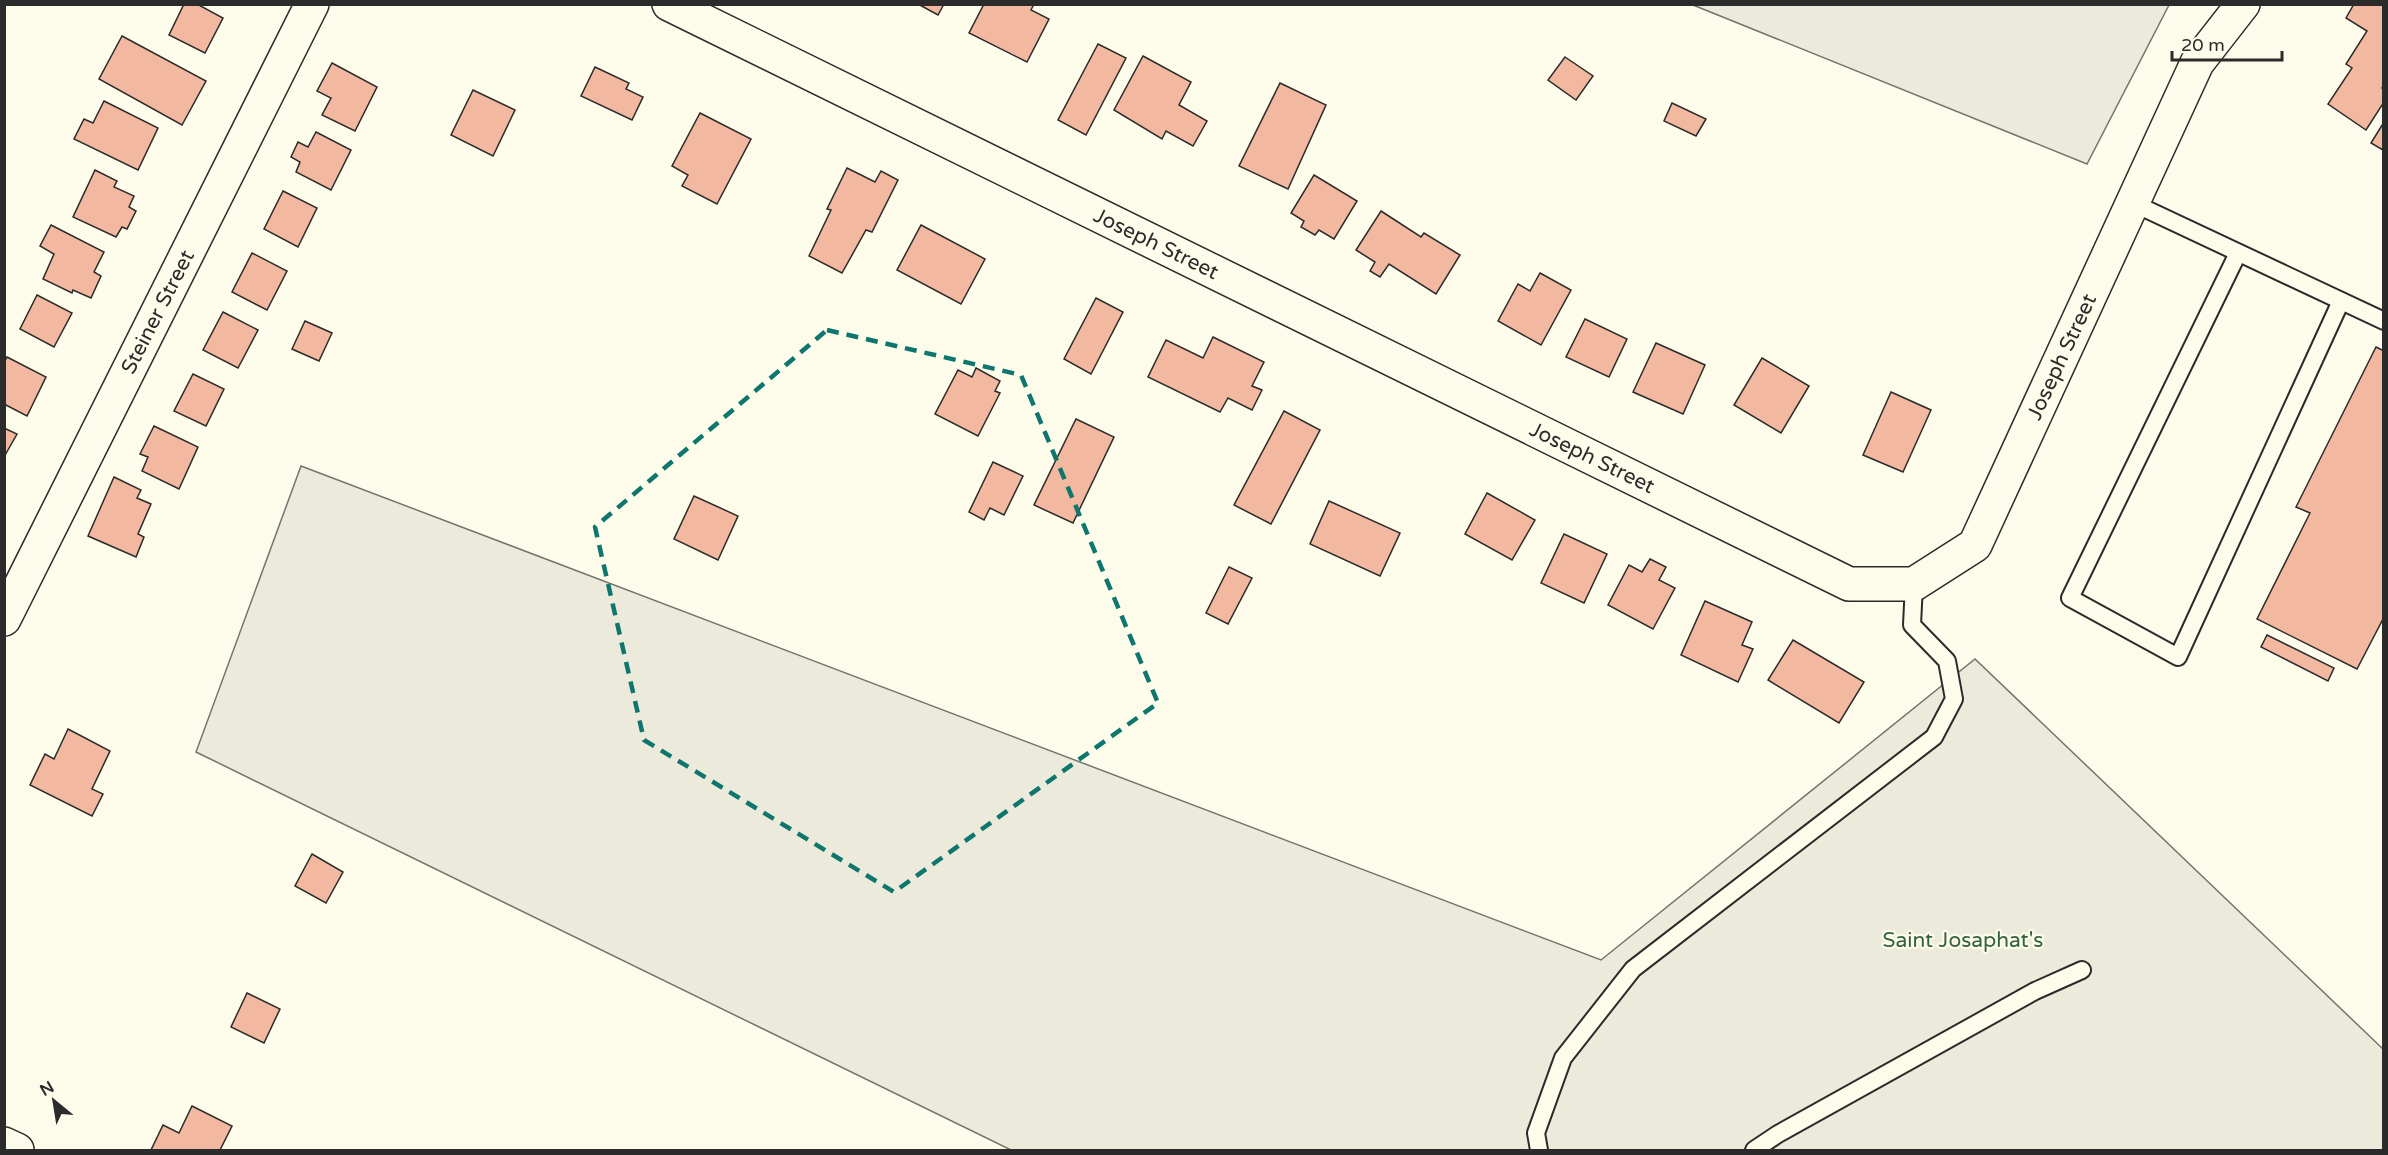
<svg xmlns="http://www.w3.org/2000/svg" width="2388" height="1155" viewBox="0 0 2388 1155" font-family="'Varela Round',sans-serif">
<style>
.green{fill:#ecebdb;stroke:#74746e;stroke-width:1.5}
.building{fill:#f2b8a0;stroke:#2b2b2b;stroke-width:1.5}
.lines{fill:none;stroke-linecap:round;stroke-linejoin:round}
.lane-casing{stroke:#2b2b2b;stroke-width:20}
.street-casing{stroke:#2b2b2b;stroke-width:36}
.secondary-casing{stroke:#2b2b2b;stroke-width:36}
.lane{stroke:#fdfbea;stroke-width:16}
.street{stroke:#fdfbea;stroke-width:33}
.secondary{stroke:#fdfbea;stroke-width:33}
.marked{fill:none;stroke:#0f766e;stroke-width:4.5;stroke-dasharray:12 8;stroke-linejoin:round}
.labels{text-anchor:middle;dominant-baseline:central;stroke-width:4.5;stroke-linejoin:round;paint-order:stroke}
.street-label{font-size:21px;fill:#2b2b2b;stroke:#fdfbea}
.park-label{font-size:21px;fill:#34623c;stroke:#fdfbea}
</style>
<rect width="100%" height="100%" fill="#fdfbea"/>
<g class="green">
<path d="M1693,5H2169L2087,164Z"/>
<path d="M301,466L1601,960L1975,659L2383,1049V1150H1011L196,752Z"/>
</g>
<g class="building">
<path d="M184,4H197L223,18L205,53L169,35Z"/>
<path d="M918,4H944L938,15Z"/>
<path d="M984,4H1034L1031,10L1049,19L1027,62L969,33Z"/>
<path d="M2354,4H2384V85L2382,88L2384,89V102L2366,130L2328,104L2352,68L2346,64L2367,31L2346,18Z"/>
<path d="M122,36L206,81L182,125L99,79Z"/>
<path d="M1098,44L1126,58L1086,135L1058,120Z"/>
<path d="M1143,56L1191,82L1179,105L1207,121L1193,146L1166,131L1162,139L1114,110Z"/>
<path d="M1565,57L1593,76L1576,100L1548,80Z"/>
<path d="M332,63L377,87L355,131L322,115L331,98L317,91Z"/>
<path d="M595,67L629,83L626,89L643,97L632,120L581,96Z"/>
<path d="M1280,83L1326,105L1288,189L1239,166Z"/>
<path d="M473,90L515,110L493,156L451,135Z"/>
<path d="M104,101L158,128L138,170L74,139L84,119L93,123Z"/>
<path d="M1672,103L1706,119L1696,136L1664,121Z"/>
<path d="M700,113L751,139L717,204L682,186L688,175L672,166Z"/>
<path d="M2384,122V149L2383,150L2371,143Z"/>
<path d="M316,132L351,150L331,190L296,172L300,162L291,157L298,142L308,147Z"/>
<path d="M847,168L875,182L881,171L898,180L872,232L866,230L842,273L809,256L831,210L827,209Z"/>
<path d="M95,170L117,181L114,187L134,196L129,207L136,211L127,229L122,227L116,237L73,217Z"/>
<path d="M1314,175L1357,201L1334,239L1319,230L1315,235L1301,227L1304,221L1291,213Z"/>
<path d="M283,191L317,208L298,247L264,229Z"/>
<path d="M1381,211L1421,237L1424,233L1460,255L1436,294L1389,264L1380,277L1370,271L1375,262L1356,250Z"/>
<path d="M51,225L104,252L94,272L101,276L91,298L73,290L72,293L43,279L54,254L40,246Z"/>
<path d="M921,225L985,259L961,304L897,270Z"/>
<path d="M252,253L287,271L267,310L232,292Z"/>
<path d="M1540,273L1571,290L1541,345L1498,321L1518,284L1530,291Z"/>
<path d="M37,295L72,313L54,347L20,329Z"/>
<path d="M1096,298L1123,312L1091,374L1064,359Z"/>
<path d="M223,312L258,330L238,368L203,350Z"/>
<path d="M1585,319L1627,339L1609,377L1566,357Z"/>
<path d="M305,321L332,333L319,361L292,349Z"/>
<path d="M1213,337L1264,362L1252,386L1262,390L1252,410L1228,398L1220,412L1148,377L1166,340L1203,358Z"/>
<path d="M1656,343L1705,365L1683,414L1633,392Z"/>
<path d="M2376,347L2384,351V617L2357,669L2257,619L2310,513L2296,507Z"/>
<path d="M7,357L46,377L27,416L4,404V363Z"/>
<path d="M1762,358L1809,386L1781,433L1734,405Z"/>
<path d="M976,368L1000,381L995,391L1000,393L978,436L935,414L958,370L972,377Z"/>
<path d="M193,374L224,389L206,426L174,411Z"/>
<path d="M1891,392L1931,410L1903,472L1863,455Z"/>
<path d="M1284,411L1320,430L1271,524L1234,505Z"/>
<path d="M1076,419L1114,437L1073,523L1034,505Z"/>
<path d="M154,426L198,447L179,489L142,471L148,457L140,454Z"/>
<path d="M4,428L17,434L4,457Z"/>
<path d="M993,462L1023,476L1004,515L990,508L984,520L969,512Z"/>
<path d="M114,477L141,490L137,498L151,504L138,534L144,537L136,557L88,536Z"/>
<path d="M1487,493L1535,520L1512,560L1465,534Z"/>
<path d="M694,496L738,516L718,560L674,539Z"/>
<path d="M1329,501L1400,533L1380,576L1310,544Z"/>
<path d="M1564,534L1607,554L1584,603L1541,583Z"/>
<path d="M1650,559L1666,567L1659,580L1675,588L1653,629L1608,605L1629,565L1642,572Z"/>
<path d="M1229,567L1252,578L1228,624L1206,613Z"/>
<path d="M1705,601L1752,622L1742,645L1753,649L1738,682L1681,655Z"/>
<path d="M2267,635L2334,668L2328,681L2261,647Z"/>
<path d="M1793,640L1864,682L1839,723L1768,680Z"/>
<path d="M68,729L110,751L92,789L103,794L92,816L30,785L45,754L54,759Z"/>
<path d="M312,854L343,872L326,903L295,886Z"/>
<path d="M247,993L280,1009L264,1043L231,1027Z"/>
<path d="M192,1106L232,1126L220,1150H151L163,1125L179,1133Z"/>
</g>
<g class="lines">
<defs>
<g id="lane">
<path d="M2133,203L2384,321"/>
<path d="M2238,253L2070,598L2178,657L2341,301"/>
<path d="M1539,1150L1536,1133L1563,1058L1633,969L1934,737L1954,699L1947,661L1912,625L1914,584"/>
<path d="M1754,1150L1778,1134L2035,991L2082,970"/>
</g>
<g id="street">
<path d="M4,619L312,4"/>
<path d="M4,1144L17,1150"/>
</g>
<path id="secondary" d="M669,4L1849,584H1914L1975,545L2197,63L2243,4"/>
</defs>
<use href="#lane" class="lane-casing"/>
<use href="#street" class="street-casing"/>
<use href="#secondary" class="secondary-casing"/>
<use href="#lane" class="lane"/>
<use href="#street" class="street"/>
<use href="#secondary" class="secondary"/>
</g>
<path class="marked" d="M827,330L1021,375L1158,703L894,892L644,740L595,527Z"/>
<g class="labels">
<g class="street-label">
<text transform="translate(1156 244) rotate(26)">Joseph Street</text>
<text transform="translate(158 312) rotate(-63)">Steiner Street</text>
<text transform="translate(2062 357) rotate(-65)">Joseph Street</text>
<text transform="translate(1592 458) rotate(26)">Joseph Street</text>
</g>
<g class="park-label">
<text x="1963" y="940">Saint Josaphat's</text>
</g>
</g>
<rect width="2388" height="1155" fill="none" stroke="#2b2b2b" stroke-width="12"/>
<g transform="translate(54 1101) rotate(330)" stroke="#fdfbea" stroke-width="4.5" paint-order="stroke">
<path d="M0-4.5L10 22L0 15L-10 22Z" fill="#2b2b2b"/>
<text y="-9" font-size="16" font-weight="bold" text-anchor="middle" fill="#2b2b2b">N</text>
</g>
<path d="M2172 51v9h110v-9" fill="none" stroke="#2b2b2b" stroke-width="3"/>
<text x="2181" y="51" font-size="18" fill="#2b2b2b" stroke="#fdfbea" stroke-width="4.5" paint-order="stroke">20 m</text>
</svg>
